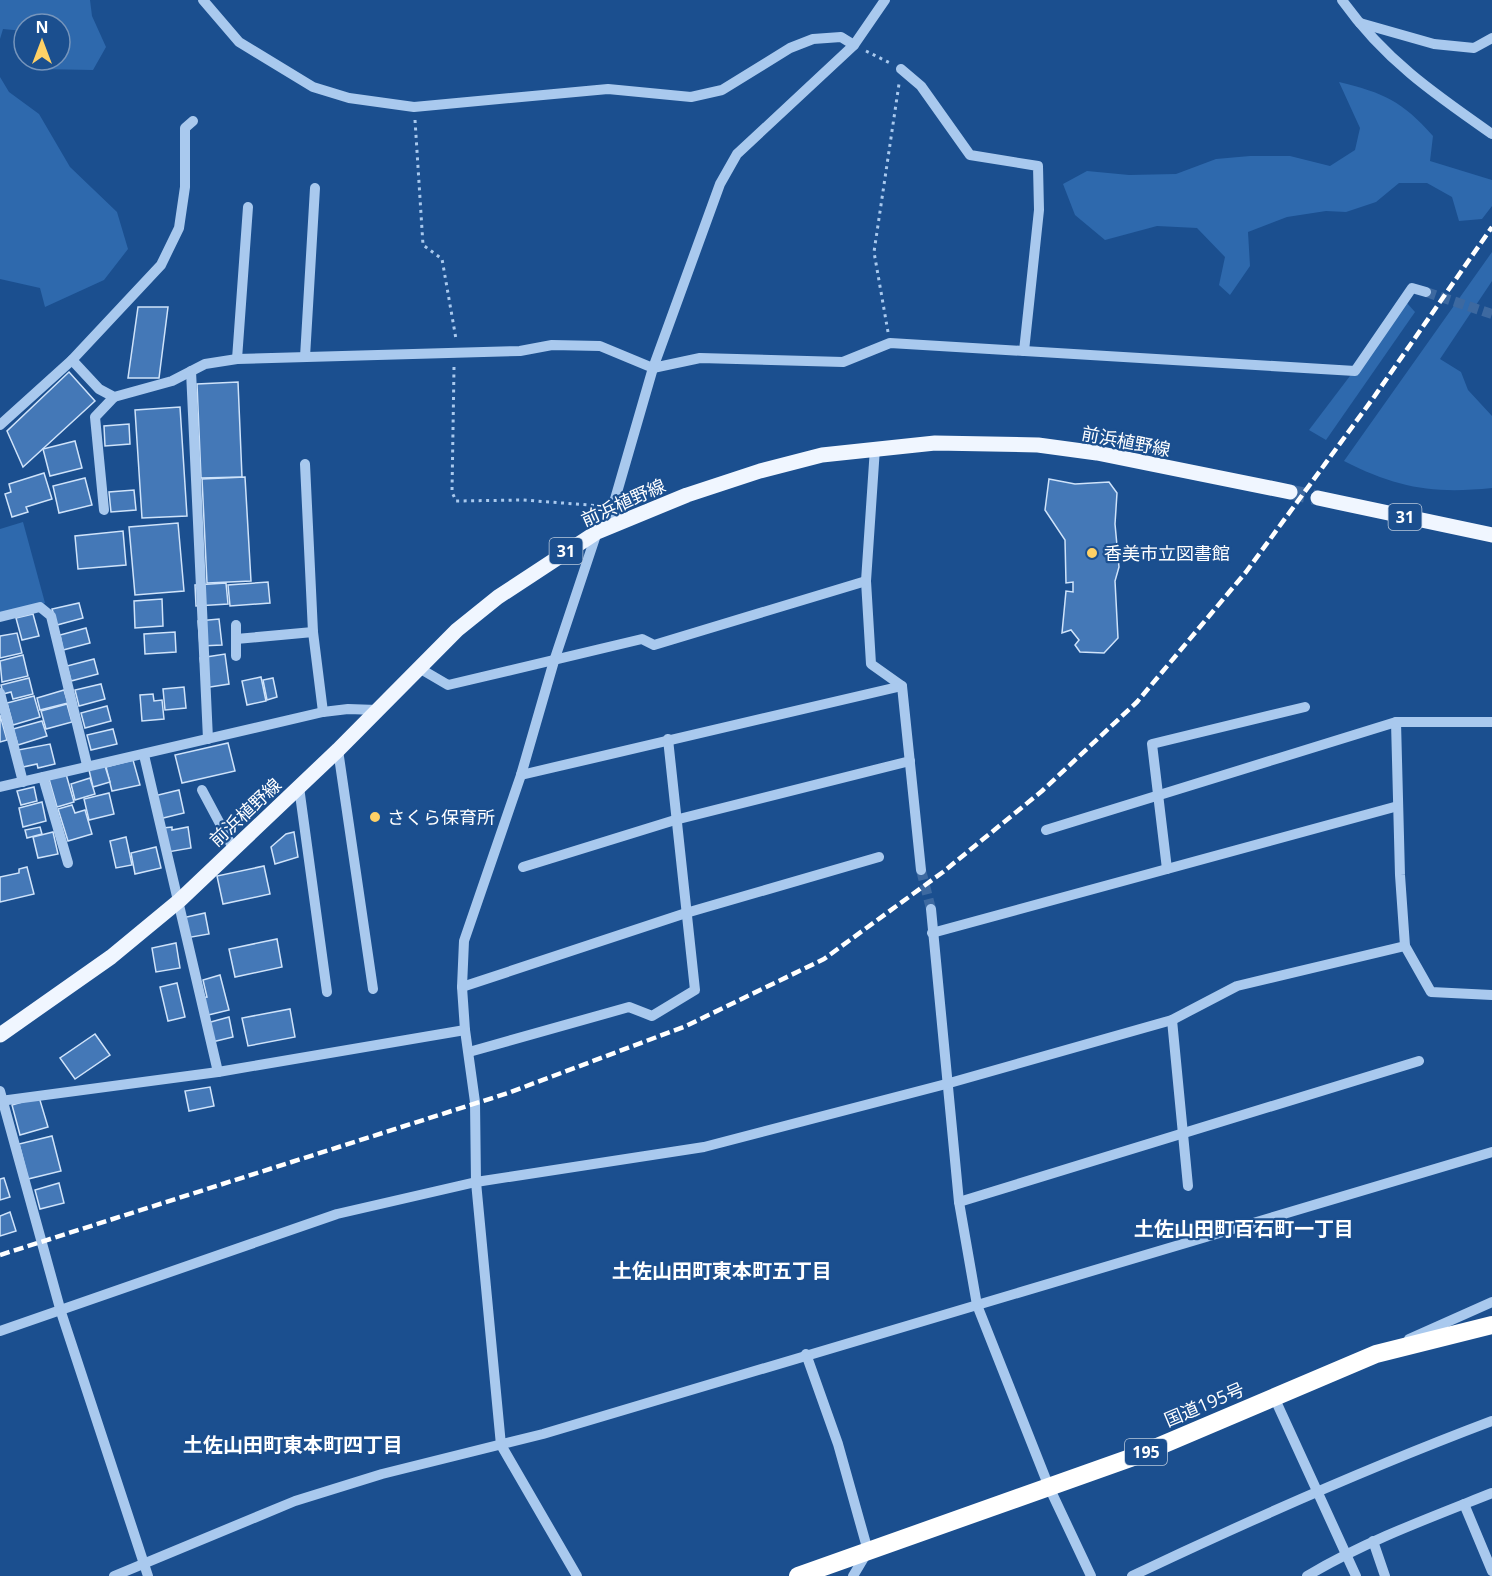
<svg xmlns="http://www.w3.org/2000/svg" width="1492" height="1576" viewBox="0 0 1492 1576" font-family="'Open Sans','Noto Sans JP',sans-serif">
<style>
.green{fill:#2e69ad}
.building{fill:#4478b7;stroke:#cfe3fa;stroke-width:1.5}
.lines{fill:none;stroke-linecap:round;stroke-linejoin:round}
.minor-tunnel{stroke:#3d69a0;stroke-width:10;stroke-dasharray:10 5;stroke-linecap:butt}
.major-tunnel{stroke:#3d69a0;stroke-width:15;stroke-dasharray:15 8;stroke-linecap:butt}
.path{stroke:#a9c9ee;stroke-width:3;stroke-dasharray:3 4.5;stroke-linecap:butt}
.minor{stroke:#a9c9ee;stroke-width:10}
.major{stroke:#f0f6ff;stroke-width:15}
.highway{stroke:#fff;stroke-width:18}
.rail{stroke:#fff;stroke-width:4.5;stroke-dasharray:10 4.5;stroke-linecap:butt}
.poi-dot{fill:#ffd166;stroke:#1b4f8f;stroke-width:2}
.labels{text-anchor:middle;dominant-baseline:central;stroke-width:4.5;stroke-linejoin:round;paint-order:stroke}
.shield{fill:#1b4f8f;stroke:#bbcadd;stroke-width:1.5}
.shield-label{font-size:16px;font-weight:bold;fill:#fff}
.street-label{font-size:18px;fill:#fff;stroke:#1b4f8f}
.poi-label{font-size:18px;fill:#fff;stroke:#1b4f8f;text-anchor:start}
.neighbourhood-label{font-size:20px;font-weight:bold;fill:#fff;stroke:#1b4f8f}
</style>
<rect width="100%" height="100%" fill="#1b4f8f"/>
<g class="green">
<path d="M0,0H90L92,16L106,47L93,70L39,69L36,60H60V24H24V31L3,29L0,39Z"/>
<path d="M0,77L9,92L39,114L70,167L117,212L128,249L104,280L45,307L40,288L0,279Z"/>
<path d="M1339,82C1384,93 1402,101 1433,136L1430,161L1492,180V206L1482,219L1459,221L1452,197L1427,183H1399L1376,202L1346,212L1326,211L1287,217L1248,232L1250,266L1230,295L1219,285L1225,257L1197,228L1157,226L1105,240L1075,215L1063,184L1087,171L1129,175L1176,174L1216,159L1250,156H1290L1330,166L1355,150L1360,128Z"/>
<path d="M1492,252V281L1440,359L1461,372L1468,390L1492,416V488C1433,494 1397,488 1344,461Z"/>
<path d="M1406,302L1415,312L1326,440L1309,430Z"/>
<path d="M23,522L45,603L0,614V529Z"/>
</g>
<g class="building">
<path d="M138,307H168L159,378H128Z"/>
<path d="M69,372L95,401L23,467L7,431Z"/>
<path d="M238,382L242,477L201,478L197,384Z"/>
<path d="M180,407L187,516L142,518L135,410Z"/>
<path d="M129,424L130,444L105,446L104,426Z"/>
<path d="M75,441L82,468L50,476L43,449Z"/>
<path d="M44,473L52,499L26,507L28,512L12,517L5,494L11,492L9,484Z"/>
<path d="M245,477L251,581L207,583L202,479Z"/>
<path d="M85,478L92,505L59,513L53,486Z"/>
<path d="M1049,479L1075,484L1109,482L1117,493L1115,524L1119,567L1115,581L1118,638L1104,653L1080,652L1075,645L1079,640L1071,630L1062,633L1066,591L1073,592V582L1066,583L1065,540L1045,510Z"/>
<path d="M134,490L136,510L111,512L109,492Z"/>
<path d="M178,523L184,591L135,595L129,527Z"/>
<path d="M123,531L126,565L78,569L75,536Z"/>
<path d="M268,582L270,603L230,606L228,585Z"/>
<path d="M226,583L228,604L196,606L195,585Z"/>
<path d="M162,599L163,626L135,628L134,601Z"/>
<path d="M79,603L83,618L57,625L52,609Z"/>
<path d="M33,614L39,636L22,640L16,618Z"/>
<path d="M219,619L222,645L200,646L198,621Z"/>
<path d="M86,628L90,643L63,650L60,635Z"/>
<path d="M175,632L176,652L145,654L144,634Z"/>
<path d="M17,633L22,653L0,658V636Z"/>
<path d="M225,654L229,684L204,688L200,658Z"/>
<path d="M23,655L28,676L2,682L0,661Z"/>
<path d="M94,659L98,674L71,681L67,666Z"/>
<path d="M261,677L266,701L247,705L242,681Z"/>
<path d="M29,678L33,694L13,699L11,692L3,694L1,685Z"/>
<path d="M273,678L277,697L267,700L263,680Z"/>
<path d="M101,684L105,699L79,706L75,690Z"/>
<path d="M184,687L186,708L165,710L163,689Z"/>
<path d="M64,690L68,703L40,710L37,698Z"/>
<path d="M153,694L154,701L162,700L164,719L142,721L140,695Z"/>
<path d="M34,696L40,717L13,725L7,703Z"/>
<path d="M67,704L72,722L46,729L41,711Z"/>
<path d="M107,706L111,721L85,728L81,713Z"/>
<path d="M0,715L7,740L0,742Z"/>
<path d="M42,721L47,736L18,745L13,729Z"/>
<path d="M113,729L117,744L91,750L87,735Z"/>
<path d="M228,743L235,771L182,783L175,755Z"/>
<path d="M50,744L55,764L38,768L37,764L23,767L18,750Z"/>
<path d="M133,760L140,785L112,791L106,767Z"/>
<path d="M105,766L110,782L93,787L89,770Z"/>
<path d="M66,774L74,802L57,807L49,779Z"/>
<path d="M90,778L95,794L75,800L71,784Z"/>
<path d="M34,787L37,801L21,805L17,791Z"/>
<path d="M179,790L184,813L159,819L154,796Z"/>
<path d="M109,793L114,814L89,820L84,799Z"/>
<path d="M42,802L46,821L23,827L19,808Z"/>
<path d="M72,805L75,813L85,810L92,834L68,841L58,809Z"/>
<path d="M40,827L42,834L27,838L25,830Z"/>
<path d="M172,827V830L188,827L191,848L168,852L163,828Z"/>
<path d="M53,832L58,854L38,858L33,837Z"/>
<path d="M294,832L298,857L275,864L271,847L286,834Z"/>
<path d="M126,837L132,865L116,868L110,841Z"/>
<path d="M156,847L161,868L135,874L131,853Z"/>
<path d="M264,866L270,894L223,904L217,876Z"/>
<path d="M27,867L34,894L0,902V877L19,873V869Z"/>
<path d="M205,913L209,934L186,938L182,918Z"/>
<path d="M277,939L282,967L235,977L229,949Z"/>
<path d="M176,943L180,968L156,972L152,948Z"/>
<path d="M220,975L229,1010L204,1016L199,998L207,997L203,980Z"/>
<path d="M177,983L185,1017L168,1021L160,987Z"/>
<path d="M290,1009L295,1037L248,1046L242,1018Z"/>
<path d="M229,1017L233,1037L212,1042L207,1023Z"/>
<path d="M95,1034L110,1055L75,1079L60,1058Z"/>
<path d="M210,1087L214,1106L189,1111L185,1091Z"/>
<path d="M39,1097L48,1127L20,1135L12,1105Z"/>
<path d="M52,1136L61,1171L28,1179L19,1144Z"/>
<path d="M4,1178L10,1197L0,1200V1179Z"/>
<path d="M59,1183L64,1203L40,1209L35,1190Z"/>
<path d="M10,1212L16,1231L0,1236V1216Z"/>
</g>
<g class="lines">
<g class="minor-tunnel">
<path d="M1426,292L1492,314"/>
<path d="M921,870L931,909"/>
</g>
<path class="major-tunnel" d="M1290,492L1318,498"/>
<g class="path">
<path d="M866,51L890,63"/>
<path d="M415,120L423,245L442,259L456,339"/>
<path d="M888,332L874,252L899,84"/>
<path d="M454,367L452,492L456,501L523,500L602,506"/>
</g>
<g class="minor">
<path d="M203,0L239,42L313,87L349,98L414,107L608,89L691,97L722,90L790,48L813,39L841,37L854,45"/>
<path d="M1342,0C1384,59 1433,93 1492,134"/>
<path d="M1360,23L1434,44L1474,48L1492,38"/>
<path d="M901,69L921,86L970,155L1038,166L1039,210L1024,351"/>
<path d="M305,357L315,188"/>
<path d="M237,359L248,207"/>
<path d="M72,360L99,389L114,397L172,381L205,364L237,359L520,351L552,345L600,346L653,368L700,358L843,362L890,343L1355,371L1412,288L1426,292"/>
<path d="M191,371L208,739"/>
<path d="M0,425L72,360L161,265L179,228L185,187V128L193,121"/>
<path d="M875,448L866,581L871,664L902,686L921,870"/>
<path d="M305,464L313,632L323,712"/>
<path d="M104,510L95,417L114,397"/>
<path d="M617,523L613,506L653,368L720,184L737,154L854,45L885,0"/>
<path d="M0,617L40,607L51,616L87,765"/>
<path d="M236,625V656"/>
<path d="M236,639L313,632"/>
<path d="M419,668L448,685L642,639L654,645L866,581"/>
<path d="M0,693L23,782"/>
<path d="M1396,722L1400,875L1405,946L1431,992L1492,995"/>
<path d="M338,750L373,989"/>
<path d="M144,755L218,1072"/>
<path d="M521,775L902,686"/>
<path d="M43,777L68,863"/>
<path d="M0,787L323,712L348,709L377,710"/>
<path d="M299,787L327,992"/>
<path d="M202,790L234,850"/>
<path d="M1046,830L1396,722H1492"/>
<path d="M523,867L675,820L910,761"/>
<path d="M1167,869L1152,744L1305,707"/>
<path d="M931,909L959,1202L977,1305L1049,1487L1091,1576"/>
<path d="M932,933L1398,806"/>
<path d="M462,987L686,913L879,857"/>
<path d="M1172,1020L1188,1186"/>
<path d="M469,1052L629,1007L652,1016L695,990L668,739"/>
<path d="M0,1091L61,1312L148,1576"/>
<path d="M0,1101L218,1072L465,1030"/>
<path d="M959,1202L1419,1061"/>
<path d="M0,1331L337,1214L476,1182L704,1147L946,1084L1172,1020L1237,986L1405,946"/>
<path d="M1409,1339L1492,1302"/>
<path d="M806,1354L838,1444L868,1551L853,1576"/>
<path d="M1274,1397L1356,1576"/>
<path d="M1464,1504L1492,1571"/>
<path d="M1373,1541L1385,1576"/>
<path d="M114,1576L295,1501L382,1474L543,1434L1492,1152"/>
<path d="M577,1576L501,1445L476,1182L475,1102L465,1030L462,987L464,941L521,775L554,661L597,532"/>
<path d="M1132,1576C1250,1520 1370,1467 1492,1421"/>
<path d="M1307,1576C1366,1541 1429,1518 1492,1493"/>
</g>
<g class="major">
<path d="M1318,498L1492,535"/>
<path d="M0,1035L111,957L180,900L338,750L457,630L498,597L597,532L687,495L760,471L822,455L935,443L1038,445L1097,453L1290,492"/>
</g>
<path class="highway" d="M798,1576L1136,1456L1376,1354L1492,1325"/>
<path class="rail" d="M0,1255L508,1093L686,1026L824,959L943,872L1042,791L1137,702L1246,572L1374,397L1492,227"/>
</g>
<g class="poi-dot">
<circle cx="1092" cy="553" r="6"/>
<circle cx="375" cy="817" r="6"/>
</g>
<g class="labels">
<g class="shield">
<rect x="1388.5" y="504" width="33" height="26" rx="4.5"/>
<rect x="549.5" y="538" width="33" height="26" rx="4.5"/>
<rect x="1125" y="1439" width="42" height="26" rx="4.5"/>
</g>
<g class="shield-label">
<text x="1405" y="517">31</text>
<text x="566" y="551">31</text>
<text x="1146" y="1452">195</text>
</g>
<g class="street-label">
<text transform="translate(1126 441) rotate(11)">前浜植野線</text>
<text transform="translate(623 502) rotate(-24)">前浜植野線</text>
<text transform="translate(245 812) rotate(-43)">前浜植野線</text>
<text transform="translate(1204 1404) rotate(-23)">国道195号</text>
</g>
<g class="poi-label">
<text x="1104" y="553">香美市立図書館</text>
<text x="387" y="817">さくら保育所</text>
</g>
<g class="neighbourhood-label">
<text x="1244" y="1228">土佐山田町百石町一丁目</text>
<text x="722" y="1270">土佐山田町東本町五丁目</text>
<text x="293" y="1444">土佐山田町東本町四丁目</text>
</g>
</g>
<g transform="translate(42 42)"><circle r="28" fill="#1b4f8f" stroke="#7695bc" stroke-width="1.5"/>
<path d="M0-4.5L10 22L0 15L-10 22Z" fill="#ffd166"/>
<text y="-9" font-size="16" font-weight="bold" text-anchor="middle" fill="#ffffff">N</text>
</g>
</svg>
